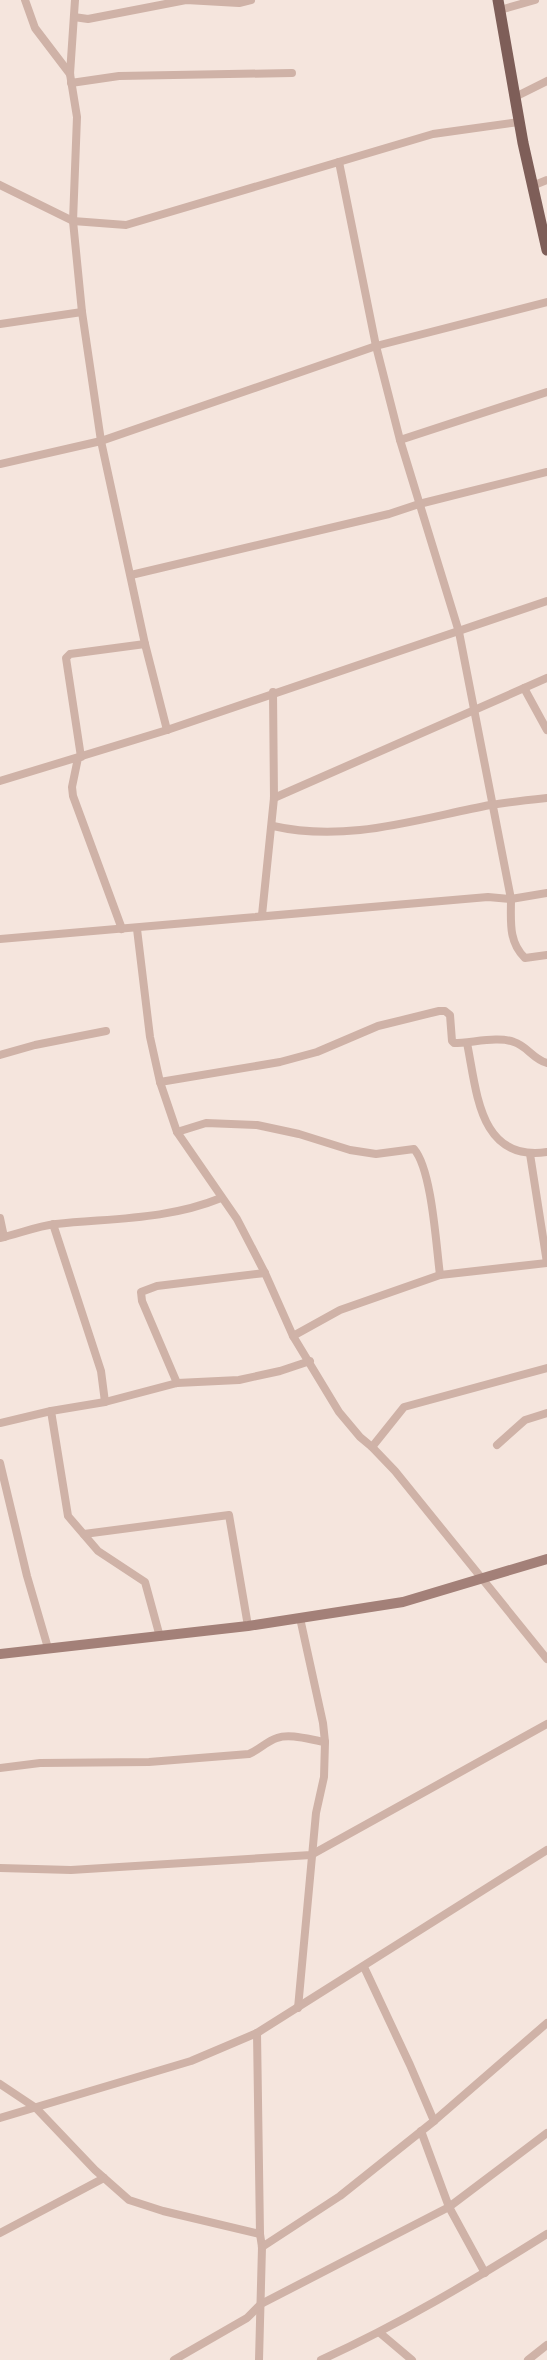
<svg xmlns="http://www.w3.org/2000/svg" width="547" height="2360" viewBox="0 0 547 2360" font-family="'Fira Sans',sans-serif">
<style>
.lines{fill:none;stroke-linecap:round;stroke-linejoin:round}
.street{stroke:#cfb2a7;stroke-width:8}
.secondary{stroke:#a38078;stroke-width:10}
.primary{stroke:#7e5e58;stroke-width:11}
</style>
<rect width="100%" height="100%" fill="#f5e5dd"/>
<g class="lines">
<g class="street">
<path d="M25,0L35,28L70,74"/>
<path d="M75,0L70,74L77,117L73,221L82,312L101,441L145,644L167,730"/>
<path d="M500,10L535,0"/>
<path d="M74,17L88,19L186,0L239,3L251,0"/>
<path d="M71,83L119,76L292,73"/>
<path d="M515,97L547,81"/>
<path d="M339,162L376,346L400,440L459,632L511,899C511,920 508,942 525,958L547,955"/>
<path d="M0,185L73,221L126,225L433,134L519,122"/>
<path d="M532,186L547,180"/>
<path d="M0,324L82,312"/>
<path d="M400,440L547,392"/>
<path d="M0,464L101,441L376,346L547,302"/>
<path d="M131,575L389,514L419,504L547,472"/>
<path d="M524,688L547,730"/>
<path d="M81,757L66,658L70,654L145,644"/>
<path d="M78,758L72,787L73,796L122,929"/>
<path d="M0,781L167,730L547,601"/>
<path d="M274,798L547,678"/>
<path d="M273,826C347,843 417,819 490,805C509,802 528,800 547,798"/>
<path d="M262,915L274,798L273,692"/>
<path d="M137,929L150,1037L160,1082L177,1132L237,1219L265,1273L293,1336L339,1412L360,1437L372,1447L395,1471L547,1659"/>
<path d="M0,939C163,926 325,910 488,897L511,899L547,893"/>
<path d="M467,1043C477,1092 479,1162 547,1152"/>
<path d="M0,1055L35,1045L106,1031"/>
<path d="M160,1082L280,1062L317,1052L378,1026L439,1011H445L450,1015L452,1041L454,1043C471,1043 499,1036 514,1042C527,1046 533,1059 547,1063"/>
<path d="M177,1132L206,1123L257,1125L299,1134L350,1150L376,1154L414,1149C432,1170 436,1245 440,1275"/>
<path d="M530,1154L547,1263"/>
<path d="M0,1218L4,1237"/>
<path d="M53,1224L101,1371L105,1402"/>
<path d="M0,1238C18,1234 37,1226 56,1224C112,1218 167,1220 221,1198"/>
<path d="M293,1336L340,1310L440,1275L547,1263"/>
<path d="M177,1383L142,1301L141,1292L157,1286L265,1273"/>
<path d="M51,1411L68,1516L98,1551L145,1582L160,1637"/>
<path d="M0,1423L51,1411L105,1402L177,1383L239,1380L280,1371L310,1361"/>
<path d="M497,1445L525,1420L547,1413"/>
<path d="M372,1447L404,1407L547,1368"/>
<path d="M0,1463L27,1576L48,1648"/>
<path d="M84,1534L229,1515L248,1626"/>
<path d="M0,1768L40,1763L149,1762L249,1754C259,1750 267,1741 277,1738C290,1733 311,1740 325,1742"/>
<path d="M0,1868L71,1870L311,1855L547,1724"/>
<path d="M364,1967L410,2065L434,2121"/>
<path d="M298,2008L316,1813L324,1777L325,1742L323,1723L300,1618"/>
<path d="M257,2033L260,2234L262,2247L259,2360"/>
<path d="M0,2084L36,2108L95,2170L129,2200L163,2211L260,2234"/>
<path d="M0,2118L191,2061L257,2033L547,1850"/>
<path d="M421,2131L449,2207L485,2273"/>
<path d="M0,2233L104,2178"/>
<path d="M262,2247L340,2196L434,2121L547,2023"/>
<path d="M380,2333L412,2360"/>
<path d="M174,2360L247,2318L261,2304L449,2207L547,2133"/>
<path d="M321,2360C400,2324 474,2280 547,2234"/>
<path d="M528,2360L547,2345"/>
</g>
<path class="secondary" d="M0,1654L248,1626L403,1602L547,1559"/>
<path class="primary" d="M498,0L523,143L547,250"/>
</g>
</svg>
